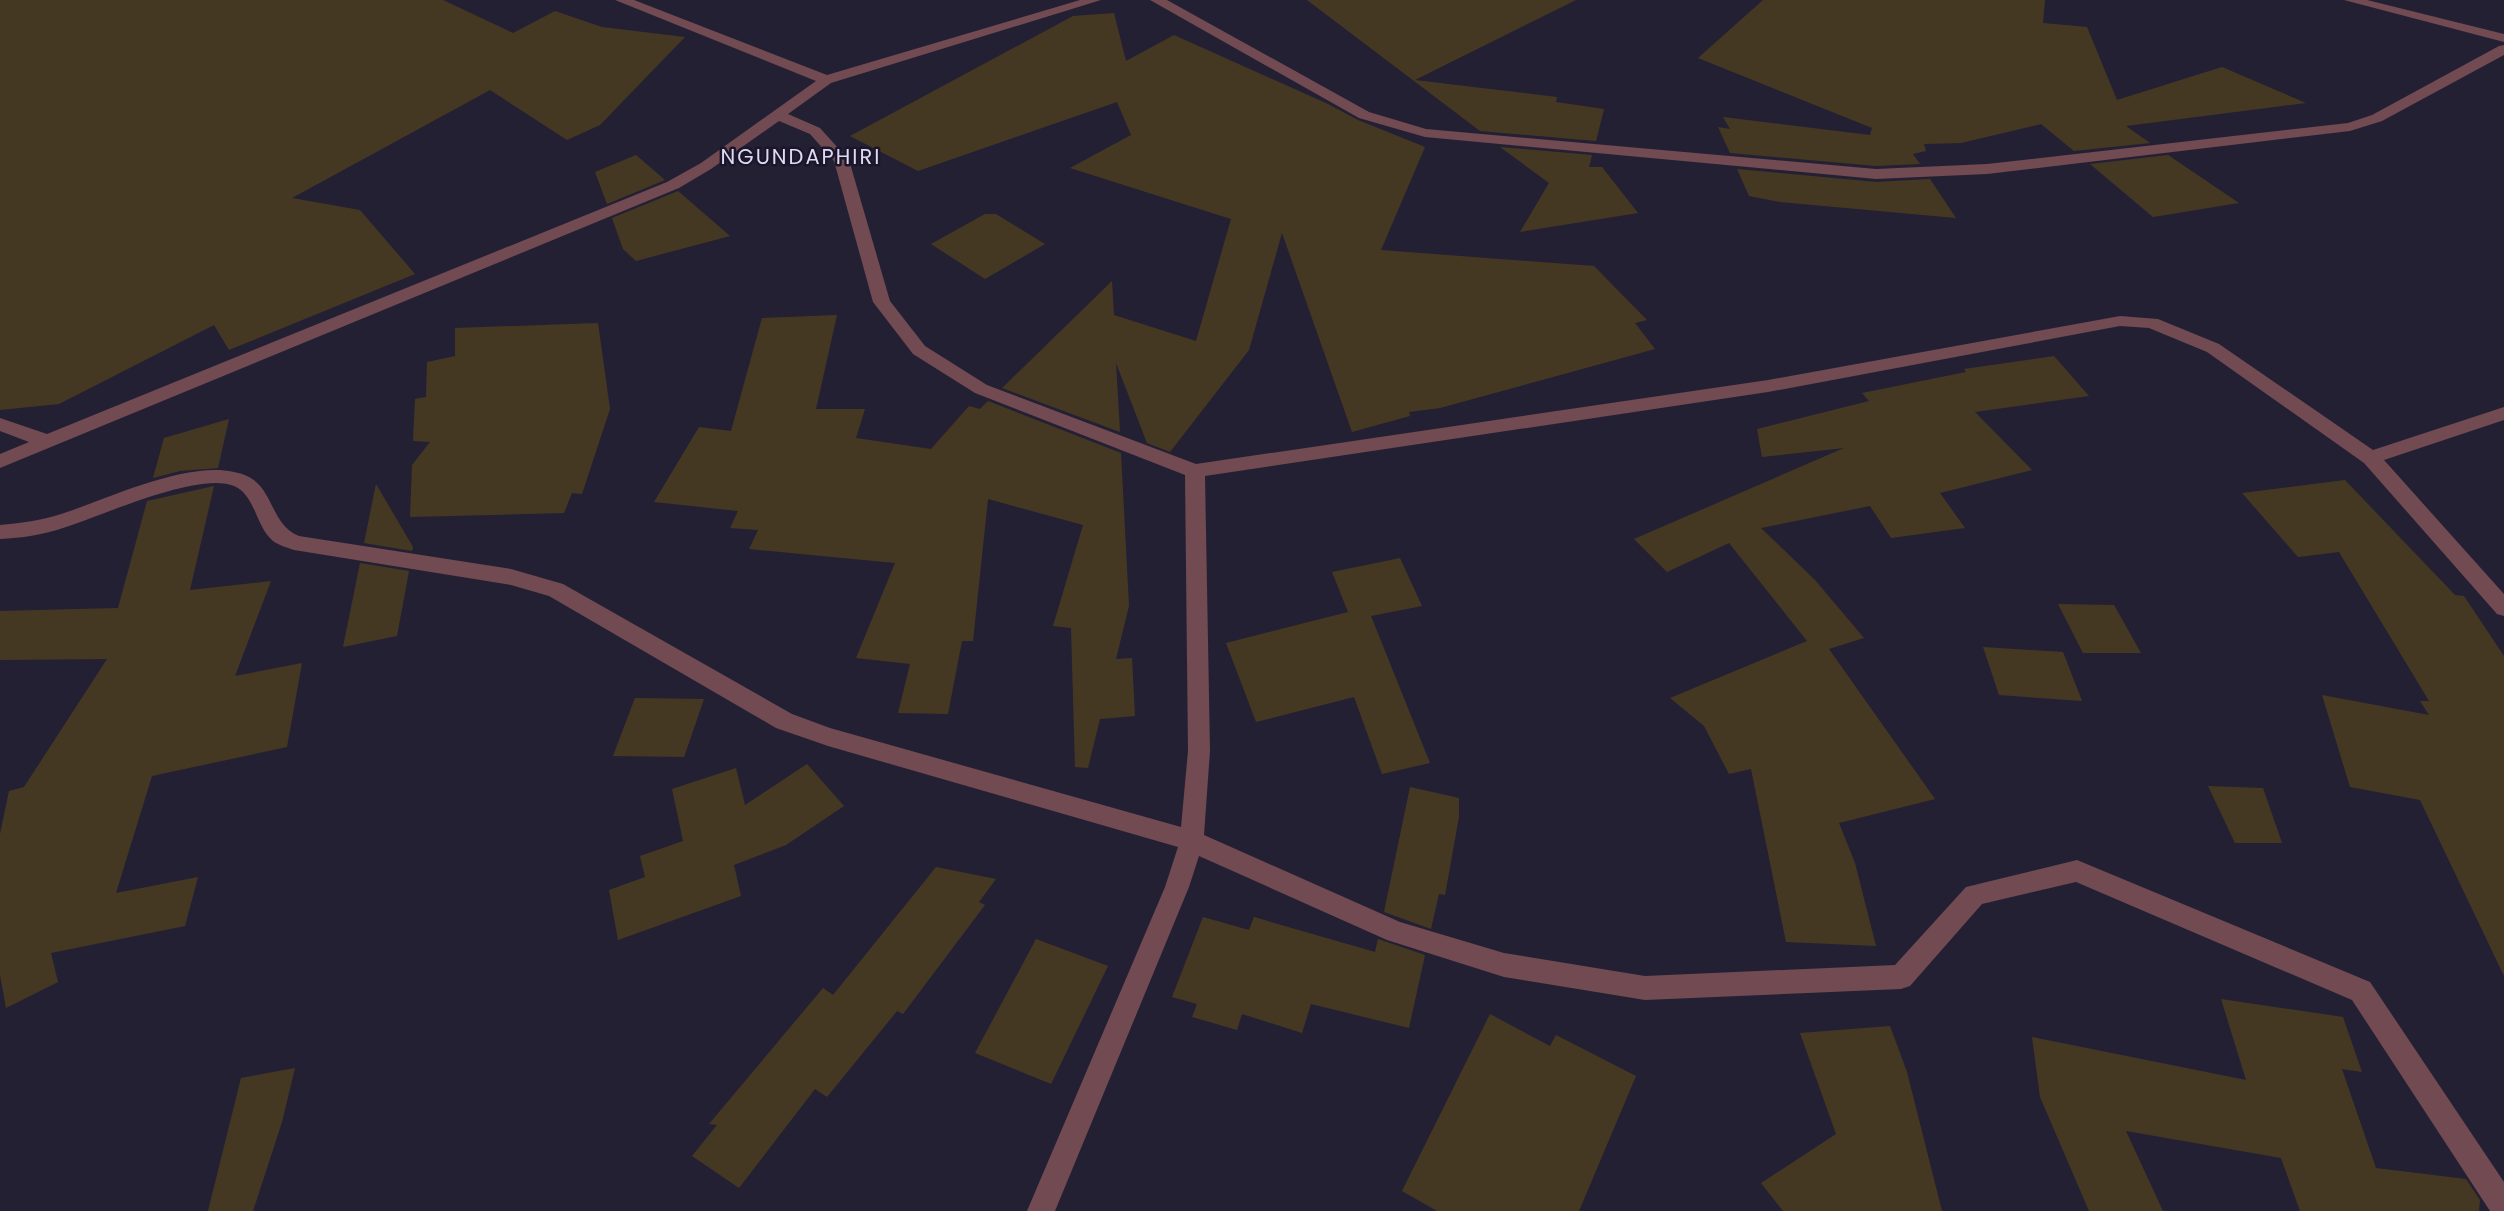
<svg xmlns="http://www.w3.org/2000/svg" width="2504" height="1211" viewBox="0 0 2504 1211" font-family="Poppins,sans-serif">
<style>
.building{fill:#453823}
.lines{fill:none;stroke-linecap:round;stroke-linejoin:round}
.street{fill:#714a52;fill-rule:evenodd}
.labels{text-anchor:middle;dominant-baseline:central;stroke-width:5;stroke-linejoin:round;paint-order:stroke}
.far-quarter-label{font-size:21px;letter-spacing:2px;fill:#ded9f4;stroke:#1b162a}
</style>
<rect width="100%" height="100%" fill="#242034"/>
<g class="building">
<path d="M0,0H443L513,33L555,11L602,27L685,37L600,125L567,140L490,90L292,198L360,210L415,274L229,350L214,325L59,404L0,410Z"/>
<path d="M1307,0H1576L1415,80L1557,97L1556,102L1604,109L1596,141L1480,131Z"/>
<path d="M1763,0H2045L2043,23L2087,27L2117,100L2222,67L2306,103L2126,126L2150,143L2074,151L2041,124L1961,143L1924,144L1926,151L1913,154L1920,164L1876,166L1730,153L1718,127L1730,129L1723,117L1870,135L1872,128L1698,58Z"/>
<path d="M1114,13L1126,61L1174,35L1328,104L1358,120L1425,147L1381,250L1594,266L1647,320L1635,323L1655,349L1440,408L1409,412L1410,416L1352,432L1282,233L1249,350L1170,452L1147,443L1116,363L1120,432L1002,388L1112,281L1114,315L1196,341L1231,219L1070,168L1131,135L1117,102L918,171L850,136L1073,16Z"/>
<path d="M1500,147L1592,155L1589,167H1602L1638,213L1520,232L1549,183Z"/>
<path d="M636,155L665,180L607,204L595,172Z"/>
<path d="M2168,155L2239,203L2153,217L2090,164Z"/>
<path d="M1737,169L1876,182L1930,179L1956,218L1780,202L1749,196Z"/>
<path d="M678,191L730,236L636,261L623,249L612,218Z"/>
<path d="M985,214H996L1045,244L985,279L931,244Z"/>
<path d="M837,315L816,409H865L856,438L931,449L969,406L980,409L988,401L1121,453L1129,606L1116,659L1132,658L1135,716L1100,719L1088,768L1075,767L1071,628L1053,626L1083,525L988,499L973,641H962L948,714L898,713L910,664L856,658L895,563L749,549L758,530L730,528L738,511L654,502L699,427L731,431L762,318Z"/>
<path d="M598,323L610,409L582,494L572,493L564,513L410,517L412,465L430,442L413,441L415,399L426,397L427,362L455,356V328Z"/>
<path d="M2054,356L2089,396L1975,412L2032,470L1940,493L1965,528L1891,538L1870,506L1761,528L1815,580L1864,638L1829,649L1935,799L1839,823L1855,863L1876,946L1786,942L1751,769L1729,774L1704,726L1670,698L1807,641L1729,543L1667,572L1634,539L1844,448L1762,457L1757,429L1869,401L1862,393L1966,372L1964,369Z"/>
<path d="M229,419L218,468L180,471L153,478L164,438Z"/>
<path d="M2345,480L2455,595L2464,596L2504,656V976L2420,800L2350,787L2322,695L2429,715L2420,701H2429L2339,552L2298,557L2242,493Z"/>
<path d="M376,484L413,547L412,551L364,543Z"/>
<path d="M214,486L190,590L271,581L235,676L302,663L287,747L152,776L116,893L198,877L185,926L51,953L58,982L6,1008L0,975V834L9,791L24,787L107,659L0,660V611L118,608L147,501Z"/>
<path d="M1400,558L1422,606L1371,616L1430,763L1382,774L1354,697L1256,722L1226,643L1348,612L1332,572Z"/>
<path d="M360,563L409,571L397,636L343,647Z"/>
<path d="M2058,604L2114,605L2141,653H2083Z"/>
<path d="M1983,647L2063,652L2082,701L1999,695Z"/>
<path d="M635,698L704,699L684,757L613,756Z"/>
<path d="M807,764L844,806L786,845L734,865L741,896L618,940L609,890L645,877L640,856L683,841L672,789L736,768L745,805Z"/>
<path d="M2208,786L2263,788L2282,843H2235Z"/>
<path d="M1410,787L1459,798V817L1445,895L1439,894L1431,929L1384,912Z"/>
<path d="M936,867L996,879L979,902L985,905L903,1014L897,1011L827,1097L815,1089L739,1188L692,1156L717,1125L709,1124L823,988L833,995Z"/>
<path d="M1203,917L1249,930L1254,917L1375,952L1378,939L1425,955L1409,1028L1311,1004L1302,1033L1242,1014L1237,1030L1192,1017L1197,1004L1172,997Z"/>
<path d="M1036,939L1108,966L1051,1084L975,1053Z"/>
<path d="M2221,999L2343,1017L2362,1072L2342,1069L2376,1168L2466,1179L2480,1200L2479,1211H2300L2281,1158L2126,1131L2163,1211H2089L2040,1097L2032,1037L2246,1080Z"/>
<path d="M1490,1014L1550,1046L1556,1035L1636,1076L1579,1211H1437L1402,1191Z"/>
<path d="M1890,1026L1907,1072L1942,1211H1783L1761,1183L1836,1134L1800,1033Z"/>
<path d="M295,1068L282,1122L253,1211H208L241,1078Z"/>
</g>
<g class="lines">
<g class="street">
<path d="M615,0H634L827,75L1080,0H1101L831,83L788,114L820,128L849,160L890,301L925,346L987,385L1196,464L1768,380L2120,316L2158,319L2219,344L2373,450L2504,407V420L2384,460L2504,594V616L2497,614L2364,463L2207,352L2149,328L2120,326L1768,392L1205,476L1210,751L1204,835L1400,922L1504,953L1645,976L1895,965L1966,887L2077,860L2370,982L2504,1182V1211H2490L2352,1000L2076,882L1982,904L1910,986L1901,989L1645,1000L1504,977L1387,940L1199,856L1189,887L1055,1211H1027L1165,887L1178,847L828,746L776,728L549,596L511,585L294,550C286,547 276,545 270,538C256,524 254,494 234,486C198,471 102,516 63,528C42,535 22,538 0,539V525C20,523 39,521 58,515C107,500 200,452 249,477C274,490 271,525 299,536L511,569L563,584L792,714L830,728L1181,827L1188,751L1185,475L975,393L913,354L873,302L834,161L810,134L779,121L711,169L679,188L0,468V454L29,442L0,431V418L47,434L667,182L701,163L816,81Z"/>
<path d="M1150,0H1167L1369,112L1426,129L1876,169L1987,164L2348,123L2372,115L2499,46L2504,45V55L2382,121L2350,131L1987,174L1876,179L1425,137L1359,118Z"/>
<path d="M2344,0H2367L2504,34V42Z"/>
</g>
</g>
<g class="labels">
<g class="far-quarter-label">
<text x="801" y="156">NGUNDAPHIRI</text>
</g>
</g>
</svg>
